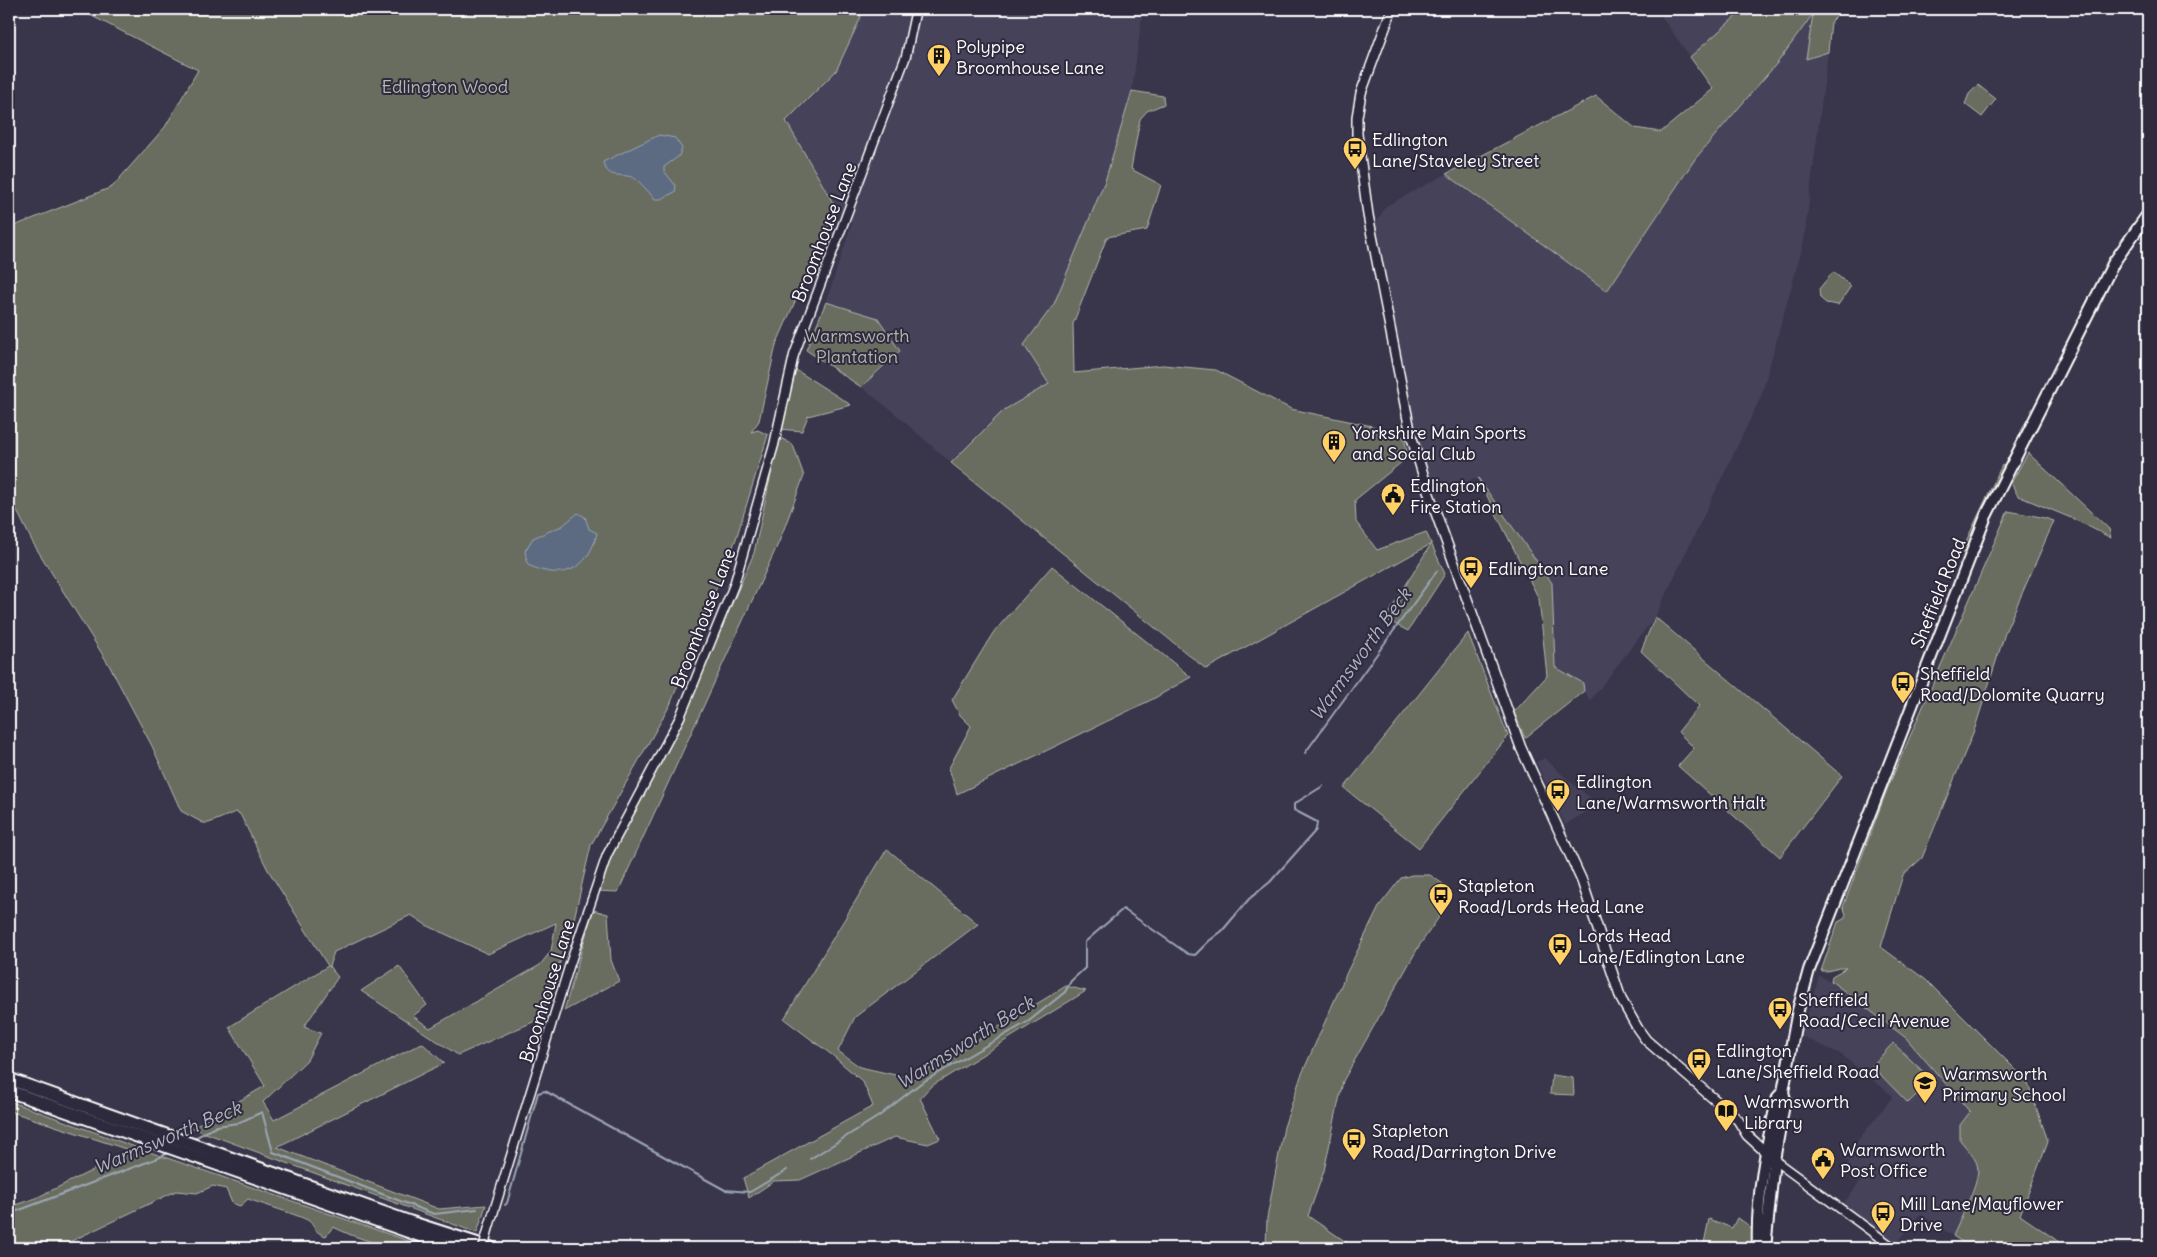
<svg xmlns="http://www.w3.org/2000/svg" width="2157" height="1257" viewBox="0 0 2157 1257" font-family="Delius,sans-serif">
<style>
.built{fill:#45425a}
.green{fill:#686d5f;stroke:#b4b6af}
.water{fill:#5b6a82;stroke:#9da6b4}
.lines{fill:none;stroke-linecap:round;stroke-linejoin:round}
.stream{stroke:#9da6b4;stroke-width:2}
.tertiary-casing{stroke:#fff;stroke-width:11}
.secondary-casing{stroke:#fff;stroke-width:12}
.primary-casing{stroke:#fff;stroke-width:14}
.motorway-casing{stroke:#fff;stroke-width:15}
.tertiary{stroke:#2f2a3d;stroke-width:8}
.secondary{stroke:#2f2a3d;stroke-width:9}
.primary{stroke:#2f2a3d;stroke-width:10}
.motorway{stroke:#2f2a3d;stroke-width:11}
.tertiary-bridge-casing{stroke:#fff;stroke-width:11;stroke-linecap:butt}
.tertiary-bridge{stroke:#2f2a3d;stroke-width:8}
.labels{text-anchor:middle;dominant-baseline:central;stroke-width:4;stroke-linejoin:round;paint-order:stroke}
.poi-label{font-size:18px;fill:#fff;stroke:#2f2a3d;text-anchor:start}
.park-label{font-size:18px;fill:#b4b6af;stroke:#2f2a3d}
.street-label{font-size:18px;fill:#fff;stroke:#2f2a3d}
.water-label{font-size:19px;font-style:italic;fill:#adb4c0;stroke:#2f2a3d}
</style>
<rect width="100%" height="100%" fill="#39354a"/>
<filter id="ink" filterUnits="userSpaceOnUse"><feTurbulence type="fractalNoise" baseFrequency=".02" numOctaves="2"/><feDisplacementMap in="SourceGraphic" scale="10" xChannelSelector="R" yChannelSelector="G"/><feConvolveMatrix kernelMatrix="1 2 1 2 8 2 1 2 1" color-interpolation-filters="sRGB"/></filter>
<g filter="url(#ink)">
<g class="built">
<path d="M865,9H1143L1132,91L1106,181L1054,304L1024,345L1050,384L1004,410L951,463L892,411L861,387L886,366L900,351L878,318L826,302L852,223L845,219L836,208L786,121L836,71L841,55Z"/>
<path d="M1656,9H1744L1690,57Z"/>
<path d="M1814,13L1807,59L1828,52L1804,241L1761,397L1655,617L1590,701L1584,691L1583,683L1555,667L1552,583L1478,478L1429,494L1418,459L1371,231L1386,206L1446,174L1607,291L1695,159L1778,62Z"/>
<path d="M1545,758L1568,780L1599,804L1565,825L1536,762Z"/>
<path d="M1819,976L1831,981L1906,1038L1970,1112L1960,1125V1140L1973,1156L1978,1169L1967,1205L1953,1236L1920,1214L1896,1243L1843,1204L1861,1180L1844,1168L1849,1162L1844,1158L1893,1096L1840,1054L1801,1036Z"/>
</g>
<g class="green">
<path d="M78,9H861L859,12L861,17L836,71L786,121L836,208L776,345L759,421L751,432L758,430L768,435L736,539L670,705L591,845L574,919L542,1018L458,1055L361,991L399,966L427,1005L413,1016L430,1028L540,965L551,951L556,923L488,954L426,925L411,915L334,952L329,966L338,977L304,1027L321,1033L307,1060L263,1102L274,1120L422,1043L444,1063L277,1147L439,1209L486,1205L477,1233L192,1128L265,1086L229,1027L328,966L268,870L240,814L236,812L209,823H203L181,811L152,746L109,665L33,543L9,495V228L112,187L165,127L198,70Z"/>
<path d="M1744,9H1844L1831,22L1828,52L1806,59L1813,14L1778,62L1695,159L1607,291L1446,174L1596,96L1635,128L1661,132L1713,89L1690,57Z"/>
<path d="M1978,85L1996,99L1982,117L1965,104L1969,94Z"/>
<path d="M1132,91L1163,96L1164,104L1147,111L1140,119L1131,169L1161,185L1147,230L1107,237L1073,324L1074,373L1163,365L1216,370L1291,409L1372,426L1404,437L1408,457L1355,500L1356,522L1377,550L1426,532L1445,574L1408,631L1385,619L1431,544L1206,669L951,463L1004,410L1049,384L1024,345L1054,304L1105,181Z"/>
<path d="M1833,272L1851,286L1838,305L1826,303L1820,298L1819,289Z"/>
<path d="M826,302L878,318L900,351L861,387L806,350Z"/>
<path d="M796,370L851,405L808,416L802,431L778,429Z"/>
<path d="M779,437L793,445L804,476L779,542L618,892L596,891L615,843L686,710L754,553Z"/>
<path d="M2028,453L2109,529L2111,538L2076,520L2018,496L2011,483Z"/>
<path d="M2002,465L2006,467L1966,556L1961,552Z"/>
<path d="M1478,478L1552,583L1555,667L1583,683L1584,691L1525,738L1514,712L1547,676L1539,599Z"/>
<path d="M2008,511L2041,517L2054,521L2006,630L1975,728L1922,858L1903,875L1881,947L1926,980L2027,1081L2048,1141L2020,1215L2068,1248H1971L1953,1236C1960,1220 1977,1186 1978,1170C1978,1159 1966,1148 1960,1140V1125L1970,1112L1906,1038L1831,981L1832,976L1846,968C1837,967 1830,972 1821,971L1838,922L1844,919L1846,914L1843,907L1888,787Z"/>
<path d="M1052,566L1191,677L1153,699L957,794L949,768L971,726L960,715L952,700L993,633Z"/>
<path d="M1655,617L1842,776L1780,857L1678,766L1694,748L1678,732L1699,706L1641,651Z"/>
<path d="M1468,633L1508,736L1419,848L1344,788Z"/>
<path d="M887,849L978,924L855,1017L838,1051L860,1067L913,1079L1066,986L1086,991L930,1087L920,1098L940,1139L928,1144L895,1137L800,1180L774,1181L749,1198L743,1178L873,1106L863,1082L832,1055L784,1019Z"/>
<path d="M1412,875H1430L1446,886L1449,894L1448,904L1419,946L1343,1081L1324,1171L1308,1216L1355,1248H1266L1267,1218L1284,1127L1301,1076L1347,972L1380,905L1401,878Z"/>
<path d="M593,910L608,914L611,960L619,981L564,1011Z"/>
<path d="M1893,1043L1932,1080L1908,1103L1872,1066Z"/>
<path d="M1552,1075L1573,1078L1574,1095L1550,1094Z"/>
<path d="M9,1101L138,1148L429,1248H389L351,1235L333,1227L326,1236C312,1231 317,1229 309,1221C302,1216 258,1203 248,1199L240,1206L232,1203L226,1189L213,1186L197,1193L176,1191L57,1248H9V1207L36,1198L132,1151L9,1111Z"/>
<path d="M1737,1218C1754,1227 1753,1230 1754,1248H1703L1709,1219L1732,1228Z"/>
</g>
<g class="water">
<path d="M659,135L675,138L682,148L679,156L664,167V171L676,186L675,192L661,199H655C649,193 641,182 634,178C621,172 608,181 603,162Z"/>
<path d="M578,513L585,517L589,529L597,533C588,571 562,581 528,565L525,551L533,538L562,526Z"/>
</g>
<g class="lines">
<g class="stream">
<path d="M1305,753L1437,571"/>
<path d="M193,1139L217,1126L238,1123L262,1112L273,1152L434,1214L477,1209"/>
<path d="M810,1159L879,1116L921,1083L1029,1021L1065,992L1071,981L1085,968V942L1123,909L1188,954L1195,955L1209,941L1222,931L1249,899L1270,882L1316,830L1317,822L1294,810V804L1323,786"/>
<path d="M505,1205L507,1203L538,1093L545,1091L725,1190L750,1192L787,1170"/>
<path d="M9,1214L158,1158L170,1152"/>
</g>
<defs>
<g id="tertiary">
<path d="M1774,1160L1894,1248"/>
<path d="M489,1227L569,967L607,855L680,717L734,585L774,445L794,355L906,56L916,9"/>
</g>
<path id="secondary" d="M1392,9L1361,93L1357,117V134L1368,215L1411,435L1429,494L1521,748L1582,881L1621,999L1638,1029L1646,1040L1738,1120L1747,1135L1770,1156"/>
<g id="primary">
<path d="M1758,1248C1756,1196 1766,1147 1778,1097L1783,1092L1798,1010L1809,970L1986,516L2114,262L2148,214"/>
<path d="M1765,1248L1774,1160L1785,1099L1783,1092"/>
</g>
<g id="motorway">
<path d="M9,1079L410,1222L491,1248"/>
<path d="M9,1091L455,1248"/>
</g>
</defs>
<use href="#tertiary" class="tertiary-casing"/>
<use href="#secondary" class="secondary-casing"/>
<use href="#primary" class="primary-casing"/>
<use href="#motorway" class="motorway-casing"/>
<use href="#tertiary" class="tertiary"/>
<use href="#secondary" class="secondary"/>
<use href="#primary" class="primary"/>
<use href="#motorway" class="motorway"/>
<defs>
<path id="tertiary-bridge" d="M483,1248L489,1227"/>
</defs>
<use href="#tertiary-bridge" class="tertiary-bridge-casing"/>
<use href="#tertiary-bridge" class="tertiary-bridge"/>
</g>
</g>
<defs>
<symbol id="building-pin" viewBox="-11 -11 22 30"><path d="M0 17L-7.5 6A9.5 9.5 0 1 1 7.5 6Z" fill="#ffd166" stroke="#2f2a3d"/><path d="M-4-6H4V6H1V3H-1V6H-4ZM-2.5-4.3h1.7v1.8h-1.7ZM.8-4.3h1.7v1.8H.8ZM-2.5-1h1.7V.8h-1.7ZM.8-1h1.7V.8H.8Z" fill="#111"/></symbol>
<symbol id="bus-pin" viewBox="-11 -11 22 30"><path d="M0 17L-7.5 6A9.5 9.5 0 1 1 7.5 6Z" fill="#ffd166" stroke="#2f2a3d"/><path d="M-5-6H5V4H4V6H2V4H-2V6H-4V4H-5ZM-3.5-4V0h7V-4ZM-3.5 1.2v1.5H-2V1.2ZM2 1.2v1.5H3.5V1.2Z" fill="#111"/></symbol>
<symbol id="civic-pin" viewBox="-11 -11 22 30"><path d="M0 17L-7.5 6A9.5 9.5 0 1 1 7.5 6Z" fill="#ffd166" stroke="#2f2a3d"/><path d="M-.6-6.5H3V-4.5H.6V-3L4-1V1h2V6H-6V1h2V-1L-.6-3ZM-1.2 2.5V6h2.4V2.5Z" fill="#111"/></symbol>
<symbol id="school-pin" viewBox="-11 -11 22 30"><path d="M0 17L-7.5 6A9.5 9.5 0 1 1 7.5 6Z" fill="#ffd166" stroke="#2f2a3d"/><path d="M0-5L7-2L0 1L-7-2ZM-4 1L0 2.5L4 1V4Q0 6-4 4Z" fill="#111"/></symbol>
<symbol id="library-pin" viewBox="-11 -11 22 30"><path d="M0 17L-7.5 6A9.5 9.5 0 1 1 7.5 6Z" fill="#ffd166" stroke="#2f2a3d"/><path d="M-6-4Q-3-5.5-.7-3.5V5Q-3 3-6 4ZM6-4Q3-5.5 .7-3.5V5Q3 3 6 4Z" fill="#111"/></symbol>
</defs>
<g fill-rule="evenodd">
<use href="#building-pin" x="925" y="42" width="28" height="38"/>
<use href="#bus-pin" x="1341" y="135" width="28" height="38"/>
<use href="#building-pin" x="1320" y="428" width="28" height="38"/>
<use href="#civic-pin" x="1379" y="481" width="28" height="38"/>
<use href="#bus-pin" x="1457" y="554" width="28" height="38"/>
<use href="#bus-pin" x="1889" y="669" width="28" height="38"/>
<use href="#bus-pin" x="1544" y="777" width="28" height="38"/>
<use href="#bus-pin" x="1427" y="881" width="28" height="38"/>
<use href="#bus-pin" x="1546" y="931" width="28" height="38"/>
<use href="#bus-pin" x="1766" y="995" width="28" height="38"/>
<use href="#bus-pin" x="1685" y="1046" width="28" height="38"/>
<use href="#school-pin" x="1911" y="1069" width="28" height="38"/>
<use href="#library-pin" x="1712" y="1097" width="28" height="38"/>
<use href="#bus-pin" x="1340" y="1126" width="28" height="38"/>
<use href="#civic-pin" x="1809" y="1145" width="28" height="38"/>
<use href="#bus-pin" x="1869" y="1199" width="28" height="38"/>
</g>
<g class="labels">
<g class="poi-label">
<text x="956" y="46">Polypipe<tspan x="956" dy="21">Broomhouse Lane</tspan></text>
<text x="1372" y="139">Edlington<tspan x="1372" dy="21">Lane/Staveley Street</tspan></text>
<text x="1352" y="432">Yorkshire Main Sports<tspan x="1352" dy="21">and Social Club</tspan></text>
<text x="1410" y="485">Edlington<tspan x="1410" dy="21">Fire Station</tspan></text>
<text x="1488" y="568">Edlington Lane</text>
<text x="1920" y="673">Sheffield<tspan x="1920" dy="21">Road/Dolomite Quarry</tspan></text>
<text x="1576" y="781">Edlington<tspan x="1576" dy="21">Lane/Warmsworth Halt</tspan></text>
<text x="1458" y="885">Stapleton<tspan x="1458" dy="21">Road/Lords Head Lane</tspan></text>
<text x="1578" y="935">Lords Head<tspan x="1578" dy="21">Lane/Edlington Lane</tspan></text>
<text x="1798" y="999">Sheffield<tspan x="1798" dy="21">Road/Cecil Avenue</tspan></text>
<text x="1716" y="1050">Edlington<tspan x="1716" dy="21">Lane/Sheffield Road</tspan></text>
<text x="1942" y="1073">Warmsworth<tspan x="1942" dy="21">Primary School</tspan></text>
<text x="1744" y="1101">Warmsworth<tspan x="1744" dy="21">Library</tspan></text>
<text x="1372" y="1130">Stapleton<tspan x="1372" dy="21">Road/Darrington Drive</tspan></text>
<text x="1840" y="1149">Warmsworth<tspan x="1840" dy="21">Post Office</tspan></text>
<text x="1900" y="1203">Mill Lane/Mayflower<tspan x="1900" dy="21">Drive</tspan></text>
</g>
<g class="park-label">
<text x="445" y="86">Edlington Wood</text>
<text x="857" y="335">Warmsworth<tspan x="857" dy="21">Plantation</tspan></text>
</g>
<g class="street-label">
<text transform="translate(824 232) rotate(-69)">Broomhouse Lane</text>
<text transform="translate(1938 593) rotate(-68)">Sheffield Road</text>
<text transform="translate(703 618) rotate(-69)">Broomhouse Lane</text>
<text transform="translate(547 991) rotate(-73)">Broomhouse Lane</text>
</g>
<g class="water-label">
<text transform="translate(1360 654) rotate(-54)">Warmsworth Beck</text>
<text transform="translate(965 1042) rotate(-32)">Warmsworth Beck</text>
<text transform="translate(167 1137) rotate(-23)">Warmsworth Beck</text>
</g>
</g>
<rect width="2157" height="1257" fill="none" stroke="#2f2a3d" stroke-width="30"/>
<rect x="15" y="15" width="2127" height="1227" fill="none" stroke="#fff" stroke-width="2" filter="url(#ink)"/>
</svg>
